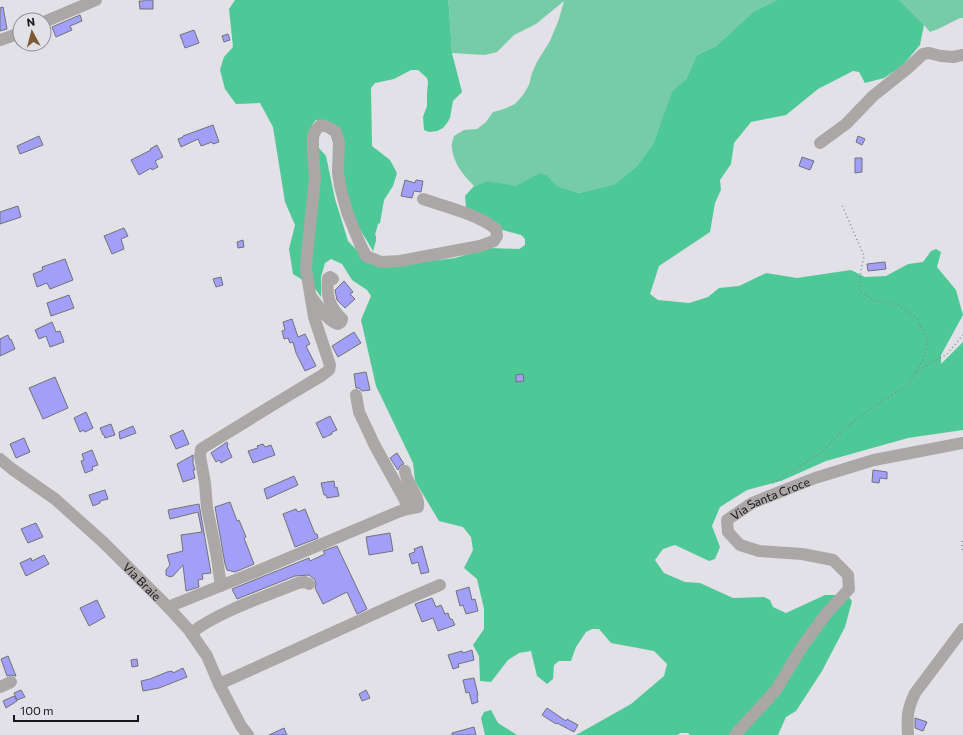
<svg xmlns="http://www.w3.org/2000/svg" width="963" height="735" viewBox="0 0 963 735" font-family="Commissioner,sans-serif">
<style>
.green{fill:#75cca6}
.forest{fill:#4fc897}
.building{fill:#a29ff9;stroke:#717277}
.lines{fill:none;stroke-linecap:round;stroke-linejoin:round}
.path{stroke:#88888c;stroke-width:1.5;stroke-dasharray:1 3;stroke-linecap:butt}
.minor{stroke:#aaa7a6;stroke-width:12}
.labels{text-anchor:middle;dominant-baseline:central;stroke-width:4;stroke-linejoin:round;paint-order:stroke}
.street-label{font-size:12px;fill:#17171a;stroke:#e1e1e7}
</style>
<rect width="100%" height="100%" fill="#e1e1e7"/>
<g class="green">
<path d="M448,0H777L754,11L716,46L697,55L686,79L672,93L653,144L637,166L615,184L579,193L557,186L547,175L540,173L516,187L487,181L474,186C464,176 453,163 452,148C451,144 453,140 454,136L464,130L477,129L486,122L493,112L504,109L515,104L523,95L529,85L532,73L537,62L550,41L559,19L564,1L536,24L514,35L497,52L485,55L452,53L449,7Z"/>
<path d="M899,0H963V18H960L938,29L930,32L924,25Z"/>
</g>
<g class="forest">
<path d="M235,0H448L449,7L452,53L462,92L453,101L450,118L447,123L443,128L437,131L429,132L424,130L423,117L427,106V94L428,82L427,78L418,70H411L394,79L375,83L371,88L372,146L390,160L397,173L393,186L384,200L380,223L378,224L375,235L376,236V241L373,251L351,214L328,123L316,120L312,125V140L326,156L335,199L348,241L368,262L397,265L455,258L490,248L519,249L525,245V239L521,235L491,227L466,207L465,196L474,186L487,181L516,186L540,173L547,175L557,186L579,193L615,184L637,166L653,144L672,92L686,79L697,55L716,46L754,11L777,0H899L924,25L920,45L902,66L884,78L865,83L859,72L853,71L818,89L786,115L751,122L734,143L731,164L720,180L721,190L715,203L710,232L659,266L650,294L658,300L689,303L708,297L719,288L739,286L766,273L797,278L851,270L865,277L886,276L908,264L923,262L931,251L936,249L941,252L937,267L956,290L963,315L941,355V364L963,342V430L908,438L826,461L781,481L747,490L720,507L712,526L720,547L715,559L709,561L675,545L663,549L655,560L664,573L685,582L700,583L733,598L764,597L770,600L773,607L786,613L825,595H847L852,601L845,627L822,671L796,711L786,717L778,735H690L688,733H681L677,735H576L631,704L664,676L667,664L654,651L611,643L599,629H592L586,632L576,647L571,661H559L554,665L553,679L547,684L537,676L531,651L519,653L508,660L491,682L480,681L479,656L473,645L484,629V609L477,579L464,568L473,550L471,537L463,527L439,521L415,481L413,463L376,386L361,320L371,296L367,290L352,280L342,264L331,259L325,263L321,277V297L314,287L293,274L289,249L295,225L285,202L273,127L260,103L236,104L225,89L220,70L224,57L233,47L229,9Z"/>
<path d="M491,710L498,723L517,735H485L481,718L484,712Z"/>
</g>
<g class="building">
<path d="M144,0H153V9H140L139,1H144Z"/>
<path d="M3,7L7,29L0,31V8Z"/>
<path d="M80,15L82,21L70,26L72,30L56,37L52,27Z"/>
<path d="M194,30L199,43L185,48L180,35Z"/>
<path d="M228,34L230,40L224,42L222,36Z"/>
<path d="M213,125L219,142L213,144L212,142L201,146L198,139L181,147L178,139L183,137V136Z"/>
<path d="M39,136L43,145L20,154L17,146Z"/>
<path d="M858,136L865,139L862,145L856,142Z"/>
<path d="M157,145L163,157L155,161L158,167L152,170L151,168L139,175L131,160L151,150L150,149Z"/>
<path d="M802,157L814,161L810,170L799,166Z"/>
<path d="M855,158H862V172L855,173Z"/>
<path d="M405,180L415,183L416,180L423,181L421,192L414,191L412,198L401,196Z"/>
<path d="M18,206L21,217L0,224V212Z"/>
<path d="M124,228L128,236L121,239L124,249L112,254L104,236Z"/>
<path d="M243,240L244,247L238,248L237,242Z"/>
<path d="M65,259L73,280L50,289L47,283L37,287L33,274L43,270L42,267Z"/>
<path d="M885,262L886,269L868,271L867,264Z"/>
<path d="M221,277L223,285L216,287L213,279Z"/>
<path d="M344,281L353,292L350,294L355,299L345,308L337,300L335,290Z"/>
<path d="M69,295L74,308L51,316L47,303Z"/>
<path d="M292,319L298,337L305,334L310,344L306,346L316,366L305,371L296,353L293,342L290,343L288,338L284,339L282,331L285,330L283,322Z"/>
<path d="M52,322L56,332L60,331L64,342L50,347L46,336L39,339L35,330Z"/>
<path d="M354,332L361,343L338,357L332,346Z"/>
<path d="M8,335L10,340L11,339L15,349L0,356V339Z"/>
<path d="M366,372L370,390L362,391L359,388H356L354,374Z"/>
<path d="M523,374L524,381L516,382V375Z"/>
<path d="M55,377L68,408L43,419L29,388Z"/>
<path d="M86,412L93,428L85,432L84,430L80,432L74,418Z"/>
<path d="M330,416L337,430L332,432V434L323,438L316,423Z"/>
<path d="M111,424L115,435L105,438L104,435H103L100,428Z"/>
<path d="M133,426L136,433L120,439L119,432Z"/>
<path d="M183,430L189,444L176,449L170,436Z"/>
<path d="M24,438L30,452L16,458L10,444Z"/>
<path d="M227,442L228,445L227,446L232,457L221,463L219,460L216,462L211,453Z"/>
<path d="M263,444L265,447L271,445L275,455L253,463L248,451L258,448L257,446Z"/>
<path d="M92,450L98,465L92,467L93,470L85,473L81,461L84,460L82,454Z"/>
<path d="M397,453L404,464L400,466L398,470L390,458Z"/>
<path d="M193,455V463L195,470H193L195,478L183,482L177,464Z"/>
<path d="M873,470L887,472V479L880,478L879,483L872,482Z"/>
<path d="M294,476L298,485L267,499L264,489Z"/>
<path d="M334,481L335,488L337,487L339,496L327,498L326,495H324L321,483Z"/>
<path d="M105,490L108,499L100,501V503L93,506L89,495Z"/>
<path d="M230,502L237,521L239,520L246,537L244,538L254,564L235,572L227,570L225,564L215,507Z"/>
<path d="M199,504L211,573L202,574L203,579L198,580L199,587L186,591L183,565L173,576L170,577L166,575V570L170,565L167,555L183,551L181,535L202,532L198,512L170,519L168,510Z"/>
<path d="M296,509L298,512L305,509L315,534H317L318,538L295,547L283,514Z"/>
<path d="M36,523L43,537L28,543L21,529Z"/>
<path d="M390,533L393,551L369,555L366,537Z"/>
<path d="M337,546L367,609L357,614L347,592L323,604L315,588L316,584L315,580L309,575L295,576L237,599L232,589L309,558L310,561L325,554L323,551Z"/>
<path d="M422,546L429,572L421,574L418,562L412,564L409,554L415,552L414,549Z"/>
<path d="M44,555L49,564L26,576L20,563L31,558L32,561Z"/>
<path d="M469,587L472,600L475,599L478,611L466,614L463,605L460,606L456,591Z"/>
<path d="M432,598L436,607L441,605L445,614L448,613L450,619H452L455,625L438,631L433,618L422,622L415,604Z"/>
<path d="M97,600L105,617L89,626L80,608Z"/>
<path d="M472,650L474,660L458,664L459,667L453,669L448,655L462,651L463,653Z"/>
<path d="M8,656L16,676H15L11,675L7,676L1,659Z"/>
<path d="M137,659L138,666L132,667L131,660Z"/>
<path d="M183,668L187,677L159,688L143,691L141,681L150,679L167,672L172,671L173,673Z"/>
<path d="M474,678L478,695H477L478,702L472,704L469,692L466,693L463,680Z"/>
<path d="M21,690L25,697L17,700L14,693Z"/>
<path d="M366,690L370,698L362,701L359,694Z"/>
<path d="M14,696L17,701L6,708L3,701Z"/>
<path d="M547,708L566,721L567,719L578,725L574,732L557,723L556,724L542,715Z"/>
<path d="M915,718L927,722L923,731L915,728Z"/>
<path d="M474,727L476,735H452V733Z"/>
<path d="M284,728L287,735H269Z"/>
</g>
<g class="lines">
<g class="path">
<path d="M916,372L947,354L963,335"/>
<path d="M773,483L821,453L845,428L876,405L907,386L924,358L928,340L917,319L899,305L876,301L859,291L861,270L864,256L842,205"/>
<path d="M962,541V549L963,551"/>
</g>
<g class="minor">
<path d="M44,22L96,0"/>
<path d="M0,40L20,33"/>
<path d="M820,143L846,124L873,96L908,68L923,54L929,53L941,56L953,57L963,55"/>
<path d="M311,297C317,304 329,323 338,324L341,322L342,319C329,306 326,296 328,278L330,277L333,279"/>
<path d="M356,395L359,412L375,446L405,500L407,509"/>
<path id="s1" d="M0,459L12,469L55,499L103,542L168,607L189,630L207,656L219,684L241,726L248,735"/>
<path d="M221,586L216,552L207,508L205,483L200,456L201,449L286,397L321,376L329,370L330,365L314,317L306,269L307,254L315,178L313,152V136L316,130L321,125L328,127L336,132L339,142L338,172L340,186L347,212L360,244L366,256L381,262L400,261L480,246L494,241L497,236L496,229C477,214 446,207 423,199"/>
<path d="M168,607L260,570L398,512L407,509L418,507C420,495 406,484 405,471"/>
<path d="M191,633C220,611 264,597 298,583L305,582L309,584"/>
<path d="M219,684L235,677L407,599L440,585"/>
<path d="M0,687L11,682"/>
<path id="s2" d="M735,735L776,690L802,647L826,614L849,589L848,575L833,560L802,554L759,551L740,545L728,532L727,520L752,503L815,478L874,460L963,443"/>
<path d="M908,735C907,717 907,710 915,693L963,629"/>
</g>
</g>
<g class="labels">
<g class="street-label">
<text stroke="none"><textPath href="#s2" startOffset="394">Via Santa Croce</textPath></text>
<text stroke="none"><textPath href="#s1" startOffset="188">Via Braie</textPath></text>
</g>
</g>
<g transform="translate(32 32) rotate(353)"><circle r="19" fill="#e1e1e7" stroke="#909095"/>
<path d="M0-3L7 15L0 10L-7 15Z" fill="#7c5b32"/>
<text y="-6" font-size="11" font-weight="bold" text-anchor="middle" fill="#17171a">N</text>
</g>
<path d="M14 715v6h124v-6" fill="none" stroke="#17171a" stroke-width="2"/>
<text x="20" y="715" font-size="12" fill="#17171a" stroke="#e1e1e7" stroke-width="3" paint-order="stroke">100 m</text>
</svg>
